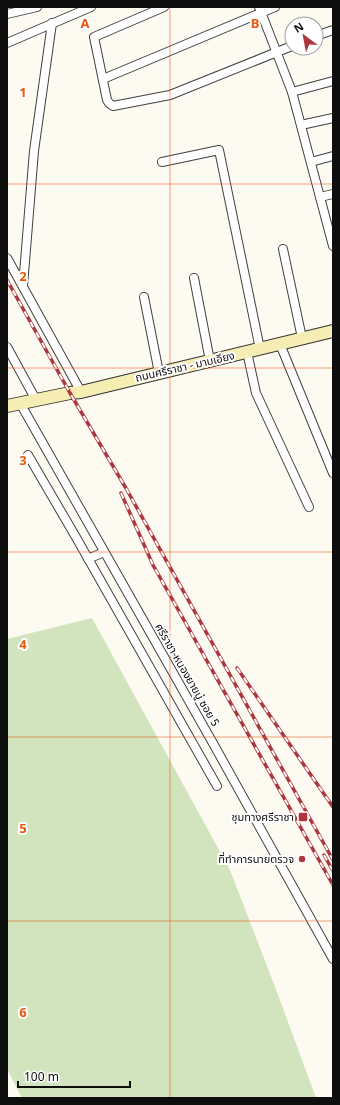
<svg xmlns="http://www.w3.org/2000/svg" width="340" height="1105" viewBox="0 0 340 1105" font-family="Georgia,'Noto Sans Thai',serif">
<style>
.green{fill:#d2e4be}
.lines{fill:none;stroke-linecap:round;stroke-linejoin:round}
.street-casing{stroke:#414141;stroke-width:10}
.secondary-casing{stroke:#303030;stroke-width:14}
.street{stroke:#fff;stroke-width:8}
.secondary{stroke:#f5edb4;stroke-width:12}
.rail-casing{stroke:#ad373e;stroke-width:3.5}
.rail{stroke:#fff;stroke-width:2;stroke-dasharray:6;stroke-linecap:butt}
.grid{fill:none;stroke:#e8590c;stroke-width:1;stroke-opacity:0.55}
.poi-dot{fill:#ad373e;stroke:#fff;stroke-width:1.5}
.labels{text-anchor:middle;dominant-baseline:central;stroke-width:4;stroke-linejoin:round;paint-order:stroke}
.street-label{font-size:11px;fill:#0e0e0e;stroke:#fff}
.poi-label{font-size:11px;fill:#0e0e0e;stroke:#fff;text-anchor:end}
.grid-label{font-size:13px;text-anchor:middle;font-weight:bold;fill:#e8590c;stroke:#fff;stroke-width:4;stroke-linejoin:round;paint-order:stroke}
</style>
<rect width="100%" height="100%" fill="#fdfaf1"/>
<path class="green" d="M92,618L230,870L277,992L316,1098H22L7,1069V639Z"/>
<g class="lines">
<defs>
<g id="street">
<path d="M164,7L94,37L107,100L109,103L113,106L170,95L292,46"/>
<path d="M259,7L292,92L333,246"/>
<path d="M7,14L37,7"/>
<path d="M316,36L333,30"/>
<path d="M7,43L91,7"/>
<path d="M103,79L275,7"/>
<path d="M292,92L333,81"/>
<path d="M301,125L333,118"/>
<path d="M162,162L219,150L260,349"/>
<path d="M311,162L333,156"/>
<path d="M320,197L333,194"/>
<path d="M283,249L302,338"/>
<path d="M7,258L81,392"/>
<path d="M194,278L210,361"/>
<path d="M23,286L34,151L52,23"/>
<path d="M144,297L159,373"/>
<path d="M280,344L333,473"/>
<path d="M7,347L36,400"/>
<path d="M247,352L256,393L309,507"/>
<path d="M20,403L214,745L333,959"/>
<path d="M28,455L77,539L217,786"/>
<path d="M88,559L104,552"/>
</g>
<path id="secondary" d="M7,406L70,393L81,392L333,331"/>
</defs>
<use href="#street" class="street-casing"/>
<use href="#secondary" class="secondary-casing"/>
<use href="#street" class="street"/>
<use href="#secondary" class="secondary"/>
<defs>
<g id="rail">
<path d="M7,280L70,393L127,490L333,860"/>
<path d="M121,493L153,565L333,885"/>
<path d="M237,668L333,807"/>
<path d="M324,855L333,871"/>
</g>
</defs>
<use href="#rail" class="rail-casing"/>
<use href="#rail" class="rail"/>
</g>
<path class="grid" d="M170,7V1098M7,184H333M7,368H333M7,552H333M7,737H333M7,921H333"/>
<g class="poi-dot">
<rect x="298" y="812" width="10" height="10" rx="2"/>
<circle cx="302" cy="859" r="4"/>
</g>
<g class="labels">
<g class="street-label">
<text transform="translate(185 367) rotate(-13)">ถนนศรีราชา - มาบเอียง</text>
<text transform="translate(187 675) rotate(60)">ศรีราชา-หนองยายบู่ ซอย 5</text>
</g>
<g class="poi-label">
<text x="294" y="817">ชุมทางศรีราชา</text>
<text x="294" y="859">ที่ทำการนายตรวจ</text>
</g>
</g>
<g class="grid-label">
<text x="85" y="28">A</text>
<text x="255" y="28">B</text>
<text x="23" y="97">1</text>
<text x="23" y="281">2</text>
<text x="23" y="465">3</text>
<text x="23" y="649">4</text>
<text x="23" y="833">5</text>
<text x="23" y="1017">6</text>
</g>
<rect width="340" height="1105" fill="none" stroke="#0e0e0e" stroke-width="16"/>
<g transform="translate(304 36) rotate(328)"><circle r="19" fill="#ffffff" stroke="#9f9f9f"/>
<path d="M0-3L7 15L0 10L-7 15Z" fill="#ad373e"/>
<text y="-6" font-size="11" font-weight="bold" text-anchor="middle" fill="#0e0e0e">N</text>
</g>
<path d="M18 1081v6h112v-6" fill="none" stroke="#0e0e0e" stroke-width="2"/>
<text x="24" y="1081" font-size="12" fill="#0e0e0e" stroke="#ffffff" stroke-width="3" paint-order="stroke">100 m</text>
</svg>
